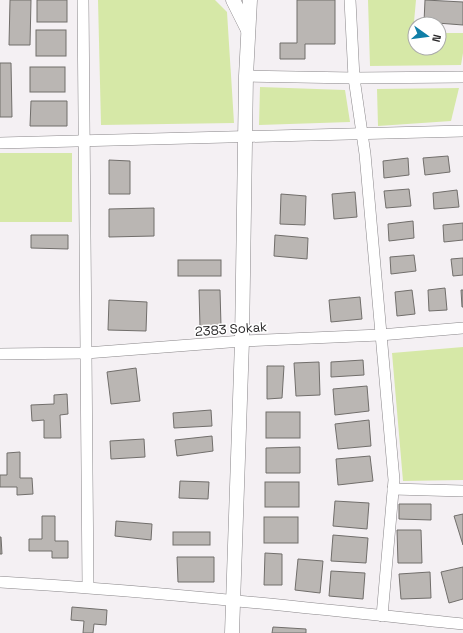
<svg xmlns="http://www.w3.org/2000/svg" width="463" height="633" viewBox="0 0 463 633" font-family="'Space Grotesk',sans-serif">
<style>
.green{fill:#d6e8a7}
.building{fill:#bab6b3;stroke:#716e6b}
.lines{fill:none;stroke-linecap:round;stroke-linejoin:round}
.minor-casing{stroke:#898689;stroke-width:12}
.tertiary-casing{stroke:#898689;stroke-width:15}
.minor{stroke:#fff;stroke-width:11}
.tertiary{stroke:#fff;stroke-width:14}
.labels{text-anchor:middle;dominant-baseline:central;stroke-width:3;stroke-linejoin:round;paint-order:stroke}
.street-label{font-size:13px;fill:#2b2a2b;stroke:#fff}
</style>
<rect width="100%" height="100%" fill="#f4f0f3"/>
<g class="green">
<path d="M98,0H215L227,12L234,123L101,125Z"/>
<path d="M368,0H416L413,33L415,34V48H439V33H463V53L461,65L370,66Z"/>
<path d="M260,87L345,90L350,122L259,125Z"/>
<path d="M459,88L451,121L378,126L377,89Z"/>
<rect x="0" y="153" width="72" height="69"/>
<path d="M463,347V480L403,481L392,353Z"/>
</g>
<g class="building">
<path d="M10,0H31L30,45H9Z"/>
<rect x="37" y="0" width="30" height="22"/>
<path d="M297,0H335V44H305V59H280V43H297Z"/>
<path d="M425,0L463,2V25L424,22Z"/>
<rect x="36" y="30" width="30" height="26"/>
<path d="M0,63H11L12,117H0Z"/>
<rect x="30" y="67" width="35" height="25"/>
<path d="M31,101H67V126H30Z"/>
<path d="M448,156L450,172L425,175L423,158Z"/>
<path d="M408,158L409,175L384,178L383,161Z"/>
<path d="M109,160L130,161V194H109Z"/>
<path d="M409,189L411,206L386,208L384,191Z"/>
<path d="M457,190L459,207L434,209L433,193Z"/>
<path d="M355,192L357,217L334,219L332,194Z"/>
<path d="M281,194L306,196L305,225L280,224Z"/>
<path d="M154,208V236L109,237V209Z"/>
<path d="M413,221L414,238L389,241L388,224Z"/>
<path d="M463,223V240L444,242L443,225Z"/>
<path d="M31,235H68V249L31,248Z"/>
<path d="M275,235L308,238L307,259L274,256Z"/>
<path d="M414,255L416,271L391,274L390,257Z"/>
<path d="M463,258V275L453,276L451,259Z"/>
<rect x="178" y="260" width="43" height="16"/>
<path d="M445,288L447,310L429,311L428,290Z"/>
<path d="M199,290H220L221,326L200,327Z"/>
<path d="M412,290L415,314L397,316L395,292Z"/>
<path d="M461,290H463V307H462Z"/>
<path d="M360,297L362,319L331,322L329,300Z"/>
<path d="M109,300L147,302L146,331L108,330Z"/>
<path d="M363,360L364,375L331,377V362Z"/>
<path d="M319,362L320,395L296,396L294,363Z"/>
<path d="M267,366H284L282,398L267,399Z"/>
<path d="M136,368L140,401L111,404L107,372Z"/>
<path d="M367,386L369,411L335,415L333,389Z"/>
<path d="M67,394L68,414L60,415L61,438H44V420L32,421L31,405L54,404V395Z"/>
<path d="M211,410L212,426L174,428L173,413Z"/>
<rect x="266" y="412" width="34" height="26"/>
<path d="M369,420L371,446L338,449L335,424Z"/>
<path d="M212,436L213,451L177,456L175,440Z"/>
<path d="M144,439L145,457L111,459L110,441Z"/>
<path d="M300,447V473H266V448Z"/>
<path d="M20,452V478H32L33,494L17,495V487H0V475H7V453Z"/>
<path d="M370,456L373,481L338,485L336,459Z"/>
<path d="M180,481L209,482L208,499L179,498Z"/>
<rect x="265" y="482" width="34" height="25"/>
<path d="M335,501L369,503L367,529L333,526Z"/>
<path d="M399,504H431V520L399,519Z"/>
<path d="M463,514V545L454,516Z"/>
<path d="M42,516H55V541H68V558H52V551H29V539H42Z"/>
<rect x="264" y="517" width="34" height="26"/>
<path d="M116,521L152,524L151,540L115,536Z"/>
<path d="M397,530H421L422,563H398Z"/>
<rect x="173" y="532" width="37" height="13"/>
<path d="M333,535L368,538L366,563L331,561Z"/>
<path d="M0,537H1L2,554H0Z"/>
<path d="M265,553L282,554V585H264Z"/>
<path d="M177,557H214V582H178Z"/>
<path d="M298,559L323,561L320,593L295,590Z"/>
<path d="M463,567V599L449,603L441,572Z"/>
<path d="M331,571L365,573L363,599L329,596Z"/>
<path d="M430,572L431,598L401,599L399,574Z"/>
<path d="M72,607L107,610L106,625L94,624L93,633H83L84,621L71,620Z"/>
<path d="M273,627L306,629V633H272Z"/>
</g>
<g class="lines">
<defs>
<g id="minor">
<path d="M83,0L88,587"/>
<path d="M350,0L354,78L365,154L394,480L382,616"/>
<path d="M246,76L354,78L463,77"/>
<path d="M0,143L463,131"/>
<path d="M0,354L86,353L242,341L380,335L463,328"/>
<path d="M393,489L463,491"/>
<path d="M0,582C155,591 309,608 463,624"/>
</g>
<g id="tertiary">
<path d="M233,0L248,30"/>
<path d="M232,633L242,341L246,76L250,0"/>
</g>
</defs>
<use href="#minor" class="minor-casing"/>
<use href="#tertiary" class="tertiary-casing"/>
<use href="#minor" class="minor"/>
<use href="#tertiary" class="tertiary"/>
</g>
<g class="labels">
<g class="street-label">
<text transform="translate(231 329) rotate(-4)">2383 Sokak</text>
</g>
</g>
<g transform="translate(427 36) rotate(104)"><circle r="19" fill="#ffffff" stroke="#aaaaaa"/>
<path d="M0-3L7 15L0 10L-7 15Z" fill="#107fa7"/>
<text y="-6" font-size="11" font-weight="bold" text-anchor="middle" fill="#2b2a2b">N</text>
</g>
</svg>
